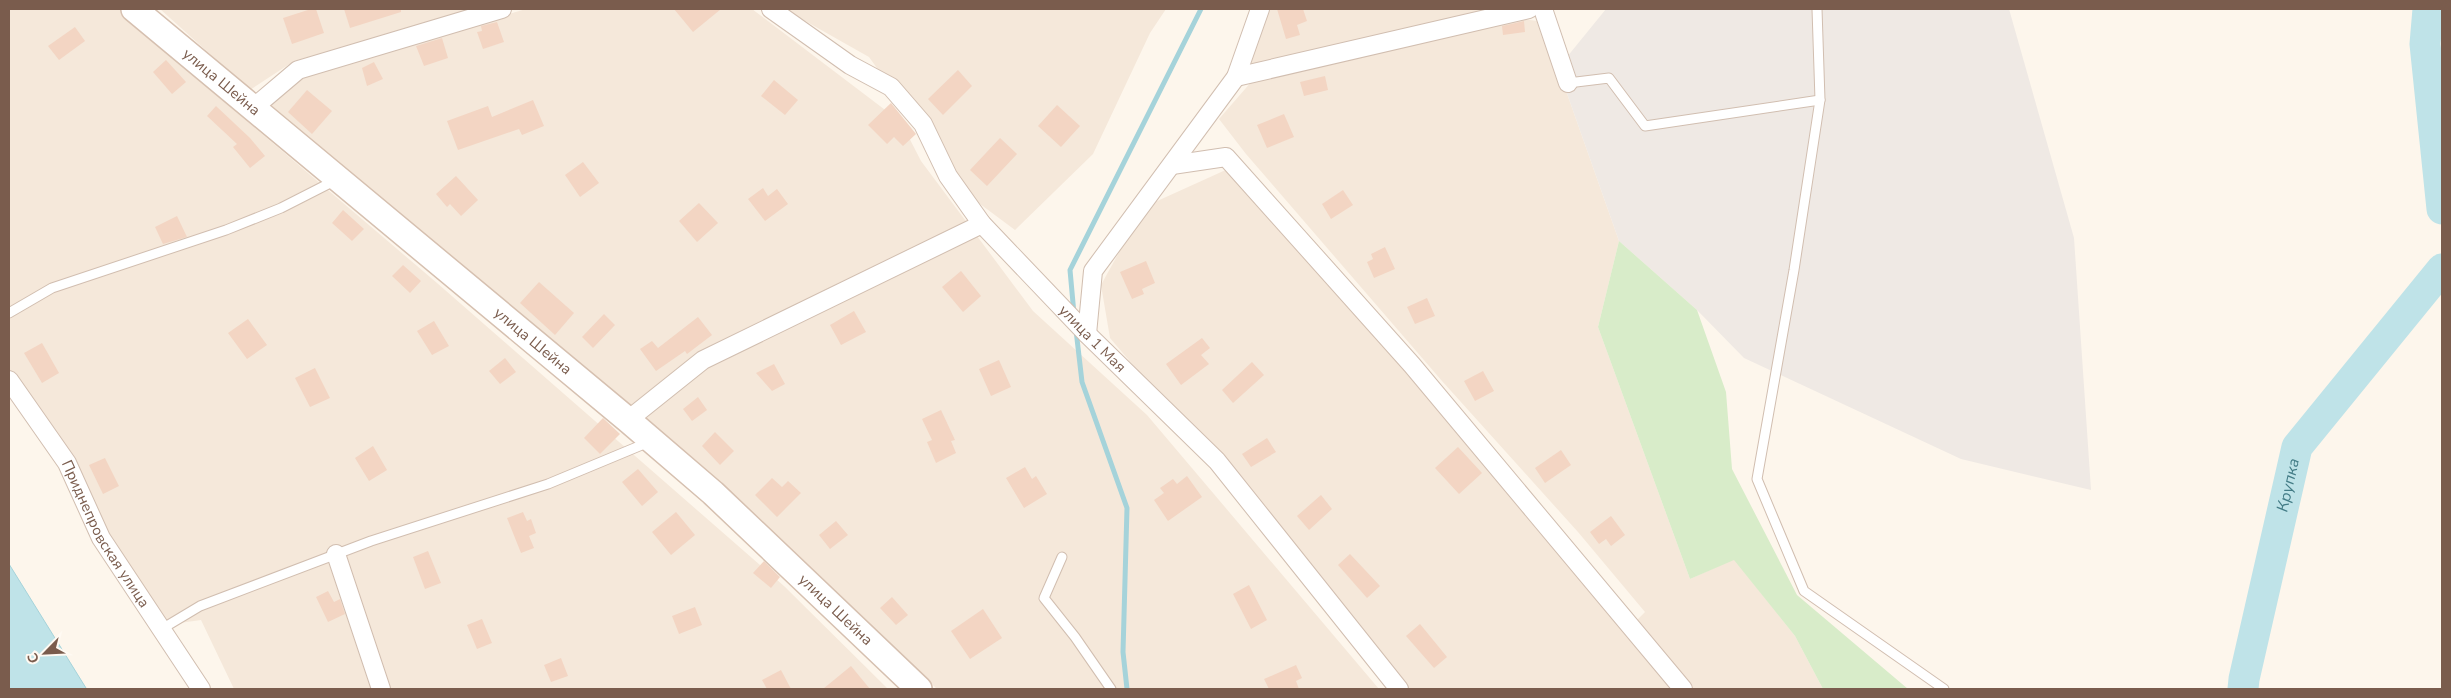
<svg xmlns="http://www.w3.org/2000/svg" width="2451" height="698" viewBox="0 0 2451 698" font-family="'Nunito Sans',sans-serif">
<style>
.residential{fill:#f5e8da}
.industrial{fill:#efe9e4}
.green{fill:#d8ecc9}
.water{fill:#bfe3e8;stroke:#a5d3da}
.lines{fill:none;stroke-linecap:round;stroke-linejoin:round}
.stream{stroke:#a5d3da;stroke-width:5}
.river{stroke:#bfe3e8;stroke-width:31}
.building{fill:#f3d5c3}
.lane-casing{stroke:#d1beb0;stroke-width:11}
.street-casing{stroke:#d1beb0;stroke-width:20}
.secondary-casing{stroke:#d6c0b0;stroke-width:28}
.lane{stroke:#fff;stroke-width:9}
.street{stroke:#fff;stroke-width:18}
.secondary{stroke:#fff;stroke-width:25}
.labels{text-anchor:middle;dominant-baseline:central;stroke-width:4.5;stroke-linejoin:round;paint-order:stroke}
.street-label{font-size:15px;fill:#7a5c4d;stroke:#fffaf3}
.water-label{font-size:16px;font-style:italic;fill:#437c86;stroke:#fffaf3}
</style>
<rect width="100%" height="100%" fill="#fdf6ec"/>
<g class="residential">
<path d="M9,9H122L160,47L437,283L784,586L888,689H234L201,620L151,627L9,379Z"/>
<path d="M160,9H481L294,61L250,90Z"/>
<path d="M526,9H752L901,122L921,161L1033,311L1147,415L1379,689H937L716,485L265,108L301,74Z"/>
<path d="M784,9H1166L1150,33L1093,154L1015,230L968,195L869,57Z"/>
<path d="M1264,9H1513L1242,70Z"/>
<path d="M1522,19L1553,23L1558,68L1619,241L1598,327L1690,579L1734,559L1795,636L1823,689H1409L1110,338L1101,285L1144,207L1230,168L1636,621L1645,612L1578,532L1442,381L1246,154L1219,119L1252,81Z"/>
</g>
<path class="industrial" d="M1606,9H2009L2074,238L2091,490L1961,459L1744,358L1697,310L1619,241L1558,68Z"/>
<path class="green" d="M1619,241L1697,310L1726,392L1732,469L1797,595L1908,689H1823L1795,636L1734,560L1690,579L1598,327Z"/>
<path class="water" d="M9,564L86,688L87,689H9Z"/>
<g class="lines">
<g class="stream">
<path d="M1074,314L1070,270L1201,9"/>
<path d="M1076,330L1082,382L1127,508L1123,652L1127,689"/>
</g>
<g class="river">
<path d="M2428,9L2425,44L2442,209"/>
<path id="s1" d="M2243,689L2244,679L2297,447L2442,269"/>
</g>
</g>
<g class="building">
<path d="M311,9H316L324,33L292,44L283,18Z"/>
<path d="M344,9H401V12L350,28Z"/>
<path d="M674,9H721L693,32Z"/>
<path d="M1277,9H1303L1307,21L1297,25L1300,35L1286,39Z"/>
<path d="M1524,21L1525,32L1503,35L1502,26Z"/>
<path d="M497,22L504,42L483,49L477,32L482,31L481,26Z"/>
<path d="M75,27L85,41L59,60L48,46Z"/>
<path d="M442,38L448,58L424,66L416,46Z"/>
<path d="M166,60L186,82L172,94L153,72Z"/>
<path d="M374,62L383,79L367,86L362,68Z"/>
<path d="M958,70L972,86L943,115L928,99Z"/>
<path d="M1325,76L1328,90L1304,96L1300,82Z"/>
<path d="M774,80L798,100L785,115L761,96Z"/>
<path d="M307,90L332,111L312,134L288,112Z"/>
<path d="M533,100L544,126L522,135L519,129L458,150L447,121L488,106L492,117Z"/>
<path d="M891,103L916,134L903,146L894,137L887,144L868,125Z"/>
<path d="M1057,105L1080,126L1061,147L1038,126Z"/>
<path d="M216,106L250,138L265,156L250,168L233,147L237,144L207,116Z"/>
<path d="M1284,114L1294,137L1267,148L1257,125Z"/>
<path d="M1000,138L1017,154L987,186L970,170Z"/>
<path d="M583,162L599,183L580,197L565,175Z"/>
<path d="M456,176L478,200L461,216L450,204L447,207L436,194Z"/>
<path d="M763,188L768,196L777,189L788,204L765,221L748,199Z"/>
<path d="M1343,190L1353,205L1331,219L1322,204Z"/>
<path d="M699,203L718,223L697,242L679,221Z"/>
<path d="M343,210L364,229L352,241L332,223Z"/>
<path d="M177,216L187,237L163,244L155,227Z"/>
<path d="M1385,247L1395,269L1374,278L1367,262L1373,259L1371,254Z"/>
<path d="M1146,261L1155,283L1142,289L1144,294L1132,299L1120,272Z"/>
<path d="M403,265L421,281L410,293L392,276Z"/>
<path d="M961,271L981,296L963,312L942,287Z"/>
<path d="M539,282L574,313L555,335L520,303Z"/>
<path d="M1427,298L1435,316L1415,324L1407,307Z"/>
<path d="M854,311L866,332L841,345L830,325Z"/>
<path d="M604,314L615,325L593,348L582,337Z"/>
<path d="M698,317L712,335L687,354L685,351L656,371L640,349L652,341L658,348Z"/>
<path d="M248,319L267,345L247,359L228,333Z"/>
<path d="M434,321L449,346L432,355L417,331Z"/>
<path d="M1202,338L1210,348L1201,355L1209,364L1181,385L1166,364Z"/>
<path d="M42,343L59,373L42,383L24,353Z"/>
<path d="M505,358L516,372L500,384L489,371Z"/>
<path d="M999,360L1011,387L991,396L979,369Z"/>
<path d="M1252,362L1264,375L1233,403L1222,390Z"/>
<path d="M774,364L785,384L772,391L756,373Z"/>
<path d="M315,368L330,398L310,407L295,378Z"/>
<path d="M1483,371L1494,391L1475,401L1464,381Z"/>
<path d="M698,397L707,410L692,421L683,409Z"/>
<path d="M941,410L955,440L951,441L956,453L936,463L927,442L932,440L922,419Z"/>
<path d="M603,418L620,434L600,454L584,438Z"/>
<path d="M715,432L734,451L720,465L702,446Z"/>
<path d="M1267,438L1276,452L1251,467L1242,454Z"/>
<path d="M373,446L387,470L369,481L355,458Z"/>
<path d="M1458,447L1482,473L1459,494L1435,468Z"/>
<path d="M1561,450L1571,465L1545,483L1535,468Z"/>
<path d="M105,458L119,486L103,494L89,465Z"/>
<path d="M1025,467L1032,479L1036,476L1047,494L1024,508L1006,478Z"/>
<path d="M638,469L658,492L642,506L622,482Z"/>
<path d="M1187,476L1202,497L1168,521L1154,500L1164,493L1160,488L1173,479L1177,484Z"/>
<path d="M772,478L782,487L788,481L801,493L777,517L755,495Z"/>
<path d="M1321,495L1332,509L1309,530L1297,516Z"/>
<path d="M523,512L527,521L531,519L536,533L529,536L534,548L521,553L507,518Z"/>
<path d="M676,512L695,535L671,555L652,532Z"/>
<path d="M1611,516L1625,535L1611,546L1606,539L1599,544L1590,532Z"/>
<path d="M836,521L848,535L830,549L819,535Z"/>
<path d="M428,551L441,583L425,589L413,557Z"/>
<path d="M1350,554L1380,586L1367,598L1338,565Z"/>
<path d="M764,561L780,577L771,588L753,573Z"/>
<path d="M1249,585L1267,620L1251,629L1233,594Z"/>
<path d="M328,591L334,602L340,599L345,614L328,622L316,597Z"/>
<path d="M892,597L908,615L896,625L880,608Z"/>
<path d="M695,607L702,625L679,634L672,616Z"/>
<path d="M983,609L1002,638L970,659L951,631Z"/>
<path d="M482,619L492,643L477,649L467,625Z"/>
<path d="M1420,624L1447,657L1434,668L1406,636Z"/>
<path d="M561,658L568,676L551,682L544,665Z"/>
<path d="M1296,665L1302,678L1296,681L1299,689H1269L1264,679Z"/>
<path d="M851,666L870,689H823Z"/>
<path d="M781,670L791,689H767L762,680Z"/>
</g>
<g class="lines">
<defs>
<g id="lane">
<path d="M1817,9L1820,100L1794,270L1757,479L1804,591L1944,689"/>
<path d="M1568,83L1609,78L1645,126L1820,100"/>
<path d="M9,313L52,288L226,230L281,208L336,180"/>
<path d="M1062,557L1044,598L1075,637L1111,689"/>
<path d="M160,630L200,606L371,541L548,484L649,442"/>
</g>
<g id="street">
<path id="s2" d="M771,9L850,65L891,87L923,124L948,176L982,224L1087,334L1217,461L1399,689"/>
<path d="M1543,9L1568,83"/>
<path d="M1236,77L1529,9"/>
<path d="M252,109L298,70L502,9"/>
<path d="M1172,165L1226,157L1412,365L1683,689"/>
<path d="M1087,334L1093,271L1236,77L1260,9"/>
<path id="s3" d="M9,380L67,463L101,538L201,689"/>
<path d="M628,420L703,360L982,224"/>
<path d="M336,554L381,689"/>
</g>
<g id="secondary">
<path id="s4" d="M134,9L628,420L713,493L919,689"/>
</g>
</defs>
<use href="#lane" class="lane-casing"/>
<use href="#street" class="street-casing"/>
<use href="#secondary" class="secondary-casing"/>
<use href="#lane" class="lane"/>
<use href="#street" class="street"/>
<use href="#secondary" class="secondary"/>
</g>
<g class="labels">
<g class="street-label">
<text stroke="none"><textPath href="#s4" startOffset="114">улица Шейна</textPath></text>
<text stroke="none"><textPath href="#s2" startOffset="468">улица 1 Мая</textPath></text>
<text stroke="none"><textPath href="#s4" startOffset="519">улица Шейна</textPath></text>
<text stroke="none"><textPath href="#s3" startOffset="182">Приднепровская улица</textPath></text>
<text stroke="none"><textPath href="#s4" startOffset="924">улица Шейна</textPath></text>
</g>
<g class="water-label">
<text stroke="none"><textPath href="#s1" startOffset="209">Крупка</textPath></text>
</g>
</g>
<rect width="2451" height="698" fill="none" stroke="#7a5c4d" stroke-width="20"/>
<g transform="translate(45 653) rotate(246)" stroke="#fffaf3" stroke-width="4" paint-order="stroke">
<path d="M0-4L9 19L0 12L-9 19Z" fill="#7a5c4d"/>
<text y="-8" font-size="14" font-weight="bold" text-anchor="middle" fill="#7a5c4d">С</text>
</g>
</svg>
